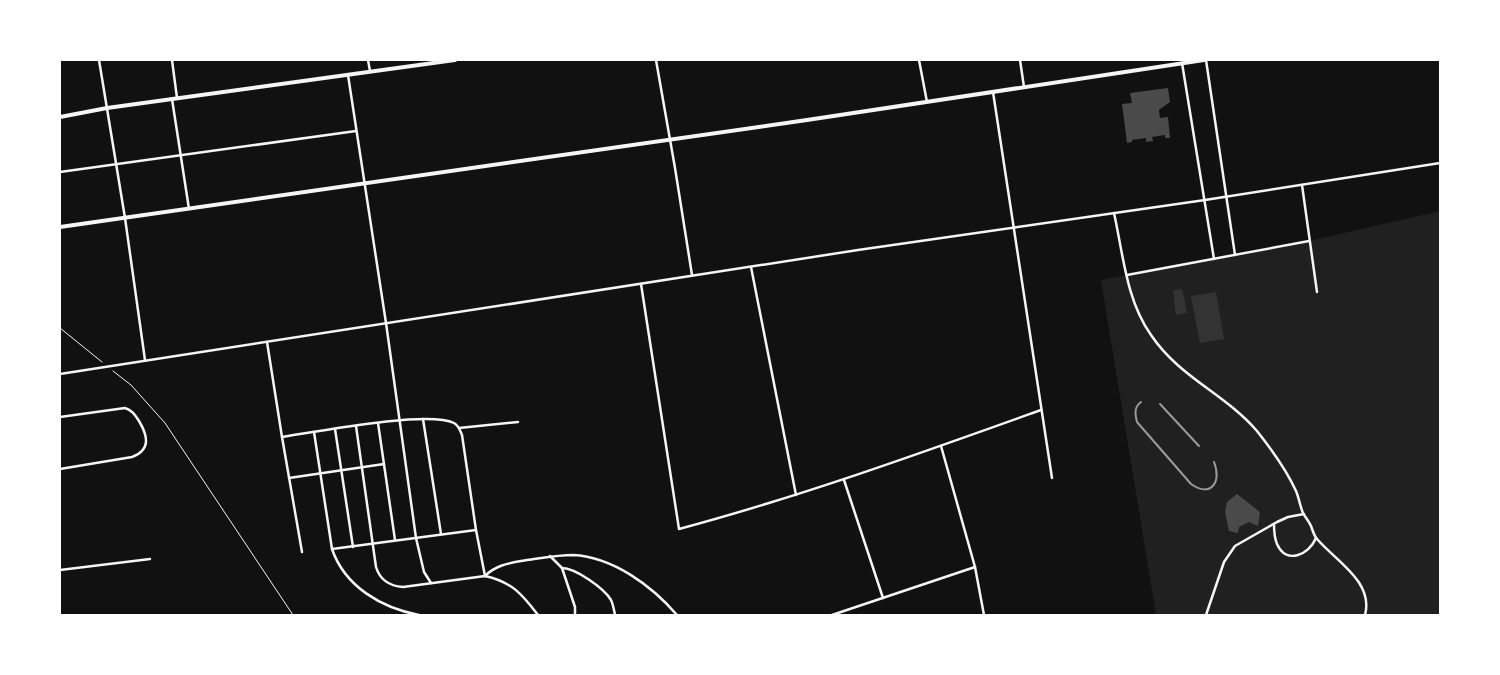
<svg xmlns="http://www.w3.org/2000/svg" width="1500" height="675" viewBox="0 0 1500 675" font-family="Manrope,sans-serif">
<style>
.green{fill:#202020}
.water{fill:#333}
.building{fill:#4a4a4a}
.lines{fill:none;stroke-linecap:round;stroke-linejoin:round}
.path{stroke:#f5f5f5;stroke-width:1}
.minor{stroke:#f5f5f5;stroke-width:2.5}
.secondary{stroke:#f5f5f5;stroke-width:4}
.primary{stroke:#f5f5f5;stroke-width:4}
.rail{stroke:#9a9a9a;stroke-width:2}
</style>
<rect width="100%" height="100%" fill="#111"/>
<path class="green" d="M1440,211V615H1156L1101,280L1309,241Z"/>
<g class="water">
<path d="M1181,289L1183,292L1187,313L1176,315L1173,290Z"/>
<path d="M1216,292L1224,339L1200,343L1191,296Z"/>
</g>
<g class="building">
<path d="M1168,88L1170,102L1159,110L1160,118L1168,117L1170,138H1165V135L1152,137L1153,141L1146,142V138L1132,140V142L1127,143L1122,104L1132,103L1130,93Z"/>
<path d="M1237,494L1260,512L1258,526L1249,522L1239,527L1238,533L1229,531L1225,512L1227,502Z"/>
</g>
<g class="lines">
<g class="path">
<path d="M60,328L102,362"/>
<path d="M113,371L131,385L165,423L293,615"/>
</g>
<g class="minor">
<path d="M99,60L125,218L145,360"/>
<path d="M172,60L177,98"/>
<path d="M368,60L370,71"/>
<path d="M656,60L675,168L692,275"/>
<path d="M919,60L927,102"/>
<path d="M1020,60L1024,87"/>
<path d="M1206,60L1235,255"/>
<path d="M1182,63L1214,259"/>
<path d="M348,75L386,323L416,538L424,572L431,583"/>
<path d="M993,92L1052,478"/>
<path d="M172,99L189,209"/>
<path d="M60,172L356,131"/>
<path d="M1302,185L1317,292"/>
<path d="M1114,213C1123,253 1126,300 1151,335C1180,378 1224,393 1257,431C1272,450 1286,469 1296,491C1299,498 1300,506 1303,513C1305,517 1309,521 1311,526C1313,531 1314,536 1317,539C1336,561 1374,582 1365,615"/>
<path d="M751,267L796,495"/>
<path d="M1127,275L1309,241"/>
<path d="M641,284L679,529C802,496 921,453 1041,410"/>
<path d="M267,342L282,437L302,552"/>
<path d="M60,374L858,250L1205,200L1440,163"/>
<path d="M60,417L125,408C132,410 135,415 139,421C148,436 151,450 132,457L60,469"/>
<path d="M423,419L441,534"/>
<path d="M378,423L395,540"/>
<path d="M356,426L376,567C380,580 389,586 403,587L485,576C512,582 522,594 538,615"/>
<path d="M459,428L518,422"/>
<path d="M335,429L353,547"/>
<path d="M314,432L332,549C345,587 382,608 419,615"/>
<path d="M282,437C315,432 428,410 454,423C459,426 460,430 462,435L476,530L485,576"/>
<path d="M941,446L975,567L984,615"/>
<path d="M289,478L384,464"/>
<path d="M844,480L883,598"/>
<path d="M1274,524C1274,530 1274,537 1277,544C1286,565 1309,555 1316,538"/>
<path d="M332,549L476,530"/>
<path d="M550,556L562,568L575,607V615"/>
<path d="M562,568C575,568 604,588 611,600C613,604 614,610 615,615"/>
<path d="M60,570L150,559"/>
<path d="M485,576C497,564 511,563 527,560C542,558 558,555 573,555C613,557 652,586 677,615"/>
<path d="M832,615L975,567"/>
<path d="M1206,615L1224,562L1235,546L1277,522L1288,517L1304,514"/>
</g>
<path class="secondary" d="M60,117L107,108L455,60"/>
<path class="primary" d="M60,227L807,120L1204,60"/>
<g class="rail">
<path d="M1141,402C1134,407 1135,414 1137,422L1191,484C1211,498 1222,482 1214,462"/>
<path d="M1160,404L1199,446"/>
</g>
</g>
<rect width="1500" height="675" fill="none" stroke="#ffffff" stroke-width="122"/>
</svg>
